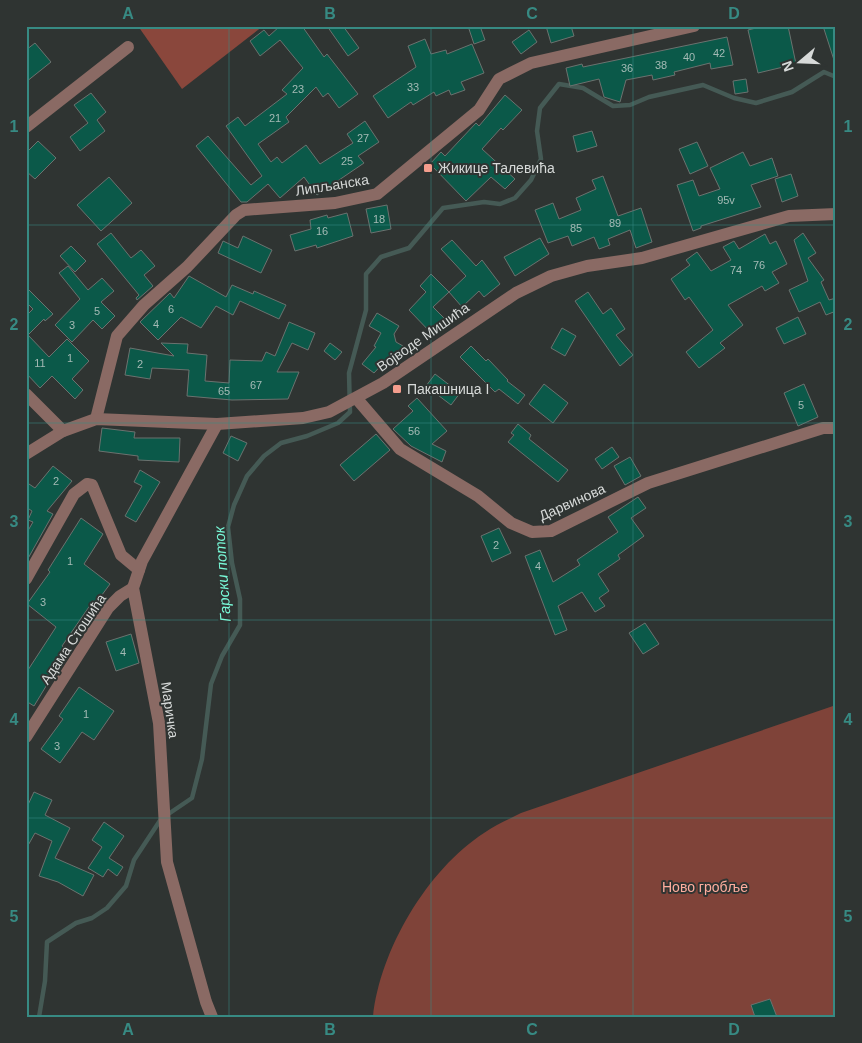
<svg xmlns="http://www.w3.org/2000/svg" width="862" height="1043" viewBox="0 0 862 1043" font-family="Arial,sans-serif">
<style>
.green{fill:#7f4339}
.forest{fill:#8a473c}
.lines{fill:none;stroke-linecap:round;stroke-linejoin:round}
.stream{stroke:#455a55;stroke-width:4.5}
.building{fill:#0b5949;stroke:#6b726f}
.minor{stroke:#8a6a64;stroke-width:12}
.grid{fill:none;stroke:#378a83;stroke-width:1;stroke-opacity:0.55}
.poi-dot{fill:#f49d8d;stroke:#2f3432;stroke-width:2}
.labels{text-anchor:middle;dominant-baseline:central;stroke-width:4;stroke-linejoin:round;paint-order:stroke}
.number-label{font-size:11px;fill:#a4bab5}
.poi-label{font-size:14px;fill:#d7dad9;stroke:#2f3432;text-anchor:start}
.street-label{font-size:14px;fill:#d7dad9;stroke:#2f3432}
.park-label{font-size:14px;fill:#ffad9e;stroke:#2f3432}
.water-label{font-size:15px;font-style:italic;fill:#78f8d7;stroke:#2f3432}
.neatline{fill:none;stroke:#378a83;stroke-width:2}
.grid-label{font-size:16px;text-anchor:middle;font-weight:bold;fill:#378a83}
</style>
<rect width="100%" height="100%" fill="#2f3432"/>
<path class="green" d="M836,705V1017H373C380,950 427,870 484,833C495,825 508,820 521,813Z"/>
<path class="forest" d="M138,26H263L182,89Z"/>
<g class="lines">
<path class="stream" d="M39,1017L45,981L47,942L76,923L92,918L107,908L126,886L134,860L161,819L192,798L202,759L211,684L222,656L240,625V599L232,563L228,527L234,505L247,476L264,456L281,443L307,436L338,423L350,412L349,373L366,310V274L381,257L409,248L443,208L484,202L500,204L515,198L531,180L541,159L537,131L540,108L559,84L583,88L613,106L630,105L649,97L703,85L734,98L756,103L792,92L824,72L836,77"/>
</g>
<g class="building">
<path d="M280,26H302L324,57L327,54L358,94L339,108L328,93L323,97L316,87L286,117L289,122L258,144L271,162L277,157L282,163L306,145L320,164L353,143L347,134L365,121L379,142L358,156L364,163L317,195L304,177L280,198L268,184L247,202H241L196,146L208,136L251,185L262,176L226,126L238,117L245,126L287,94L282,90L303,68L280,40L260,56L250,41L264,30L269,36Z"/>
<path d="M327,26H343L359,48L348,56Z"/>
<path d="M468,26H480L485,40L474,44Z"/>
<path d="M546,26H571L574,36L551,43Z"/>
<path d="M764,26H788L796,64L758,73L748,30Z"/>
<path d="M823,26H836V59L834,60Z"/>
<path d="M529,30L537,42L521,54L512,42Z"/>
<path d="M727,37L733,65L711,69L710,63L674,72L675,75L653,80L652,75L626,80L620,102L604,97L599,79L570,86L566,68L582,64L583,67Z"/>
<path d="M425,39L431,54L446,50L447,54L472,44L484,73L461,82L465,90L451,95L449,90L436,96L434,92L413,105L411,102L388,118L373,96L416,67L408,46Z"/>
<path d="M35,43L51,62L26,82V50Z"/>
<path d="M746,79L748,92L735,94L733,81Z"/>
<path d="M91,93L106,112L97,120L105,131L80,151L70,137L88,123L74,105Z"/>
<path d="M505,95L522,110L503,130L501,128L482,149L515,179L505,189L491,177L466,201L430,164L441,152L445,156L476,123L479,126Z"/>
<path d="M592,131L597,146L577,152L573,136Z"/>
<path d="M38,141L56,158L35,179L26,171V153Z"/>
<path d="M697,142L708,166L690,174L679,149Z"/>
<path d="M743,152L750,166L772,158L778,176L751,185L761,207L701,226V228L693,231L677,185L693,180L699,196L720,189L710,168Z"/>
<path d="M791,174L798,196L782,202L775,179Z"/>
<path d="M603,176L618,216L641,208L652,242L636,248L630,230L608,239L610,245L599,249L594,237L572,246L568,236L548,243L535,210L553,203L559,219L581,210L576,198L596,189L592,180Z"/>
<path d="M109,177L132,203L101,231L77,205Z"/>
<path d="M387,205L391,229L371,233L366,209Z"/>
<path d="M347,213L353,236L317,248L316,245L295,251L290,235L311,229L310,220L327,215L328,218Z"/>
<path d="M111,233L131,258L141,250L155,266L144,275L153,286L137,300L136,298L139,295L97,244Z"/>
<path d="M803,233L816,253L808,258L824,280L821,282L829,300L836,298V311L826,315L820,302L799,312L789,290L808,281L794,240Z"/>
<path d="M765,234L770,244L776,241L787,264L772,272L779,283L765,291L762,286L728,305L743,325L720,343L725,348L699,368L686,352L713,330L689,297L685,300L671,279L690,265L686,260L697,252L711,271L731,260L723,247L734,241L739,249Z"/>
<path d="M243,236L272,250L261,273L218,253L223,241L238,248Z"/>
<path d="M540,238L549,254L515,276L504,257Z"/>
<path d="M452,240L476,266L482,260L500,284L484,297L479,291L462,307L449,292L466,276L441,249Z"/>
<path d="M71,246L86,261L75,272L60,256Z"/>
<path d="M68,266L88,290L102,278L114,291L101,302L115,316L102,329L93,320L72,342L55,325L80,299L59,273Z"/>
<path d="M431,274L449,292L433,307L447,321L433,335L409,310L426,292L420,286Z"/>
<path d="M189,276L226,297L232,285L253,294L254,291L286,305L279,319L240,301L233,315L216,306L201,328L181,317L158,340L140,322L170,293L174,298Z"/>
<path d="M26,287L53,314L45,321L44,319L28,335L49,357L67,339L89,361L72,379L83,390L75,399L52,376L40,388L26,373V316L33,309L26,302Z"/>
<path d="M588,292L603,314L611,308L625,329L616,335L633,355L620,366L575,301Z"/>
<path d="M377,313L399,326L394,334L396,342L403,346L392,363L386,360L374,373L362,364L376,347L374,346L381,333L369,326Z"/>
<path d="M798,317L806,334L784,344L776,328Z"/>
<path d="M289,322L315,333L308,350L292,343L277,372H299L288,399L232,400L187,396L189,370L152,368L150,379L125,375L130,348L174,356L161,343L188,344L187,353L207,355L205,381L229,383L230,360L262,361L266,352L275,356Z"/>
<path d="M562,328L576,336L565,356L551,348Z"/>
<path d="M330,343L342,352L335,360L324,351Z"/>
<path d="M471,346L486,361L488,359L508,380L507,381L525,395L518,404L499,389L495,392L460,357Z"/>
<path d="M435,374L460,393L451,405L426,386Z"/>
<path d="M544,384L568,403L553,423L529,404Z"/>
<path d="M804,384L818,417L798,426L784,393Z"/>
<path d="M417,398L447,431L432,444L446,451L442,462L411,446L393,429L413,411L408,406Z"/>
<path d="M518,424L531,435L529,439L568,470L558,482L508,442L514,435L511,433Z"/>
<path d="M102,428L135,432L134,438H180L179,462L138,460V456L99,451Z"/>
<path d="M376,434L390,450L354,481L340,465Z"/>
<path d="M231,436L247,443L238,461L223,453Z"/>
<path d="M612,447L619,457L602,469L595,459Z"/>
<path d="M630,457L641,476L625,485L614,466Z"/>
<path d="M53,466L72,481L47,511L53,514L26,562V534L33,522L28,520L32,511L26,507V482L35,488Z"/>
<path d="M140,470L160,482L136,522L125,516L142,486L134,482Z"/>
<path d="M638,497L646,508L631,518L644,536L618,555L620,559L598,574L609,591L599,598L605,606L595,612L582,592L558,606L567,630L555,635L525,556L540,550L553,582L580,565L577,560L618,532L608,517Z"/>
<path d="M81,518L103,534L84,564L110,584L96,603L93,601L62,646L68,650L34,706L26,701V673L56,627L27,604L50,572L48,570Z"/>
<path d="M499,528L511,553L492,562L481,536Z"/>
<path d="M645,623L659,644L643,654L629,633Z"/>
<path d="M131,634L139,663L116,671L106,642Z"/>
<path d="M79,687L114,711L94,740L82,732L60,763L41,749L63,719L59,716Z"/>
<path d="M34,792L52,800L45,815L70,828L55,858L94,875L83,896L58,882L39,876L52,841L35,833L26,849V809Z"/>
<path d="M104,822L124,836L109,858L123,867L117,876L108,869L103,877L88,868L102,847L92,840Z"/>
<path d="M770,999L777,1017H755L751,1005Z"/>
</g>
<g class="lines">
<g class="minor">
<path d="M26,127L128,47"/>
<path d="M26,394L63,431"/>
<path d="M357,399L400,449L478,496L511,523L532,532L551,531L648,483L823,428H836"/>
<path d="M96,419L117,336L144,305L187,267L236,215L244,210L335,203L377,194L479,110L499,79L531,63L694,26"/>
<path d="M26,454L63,431L96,419L217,424L303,418L329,412L383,383L516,293L551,276L587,266L642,258L789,216L836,214"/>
<path d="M26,579L74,494L87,484L92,485L121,555L139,570"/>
<path d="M26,737L108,608L120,596L133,588"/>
<path d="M212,1017L206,1002L167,862L159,723L133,588L142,561L217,424"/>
</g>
</g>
<path class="grid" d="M229,26V1017M431,26V1017M633,26V1017M26,225H836M26,423H836M26,620H836M26,818H836"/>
<g class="poi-dot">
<rect x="423" y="163" width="10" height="10" rx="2.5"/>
<rect x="392" y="384" width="10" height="10" rx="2.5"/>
</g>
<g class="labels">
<g class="number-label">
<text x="719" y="53">42</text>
<text x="689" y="57">40</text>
<text x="661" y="65">38</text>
<text x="627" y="68">36</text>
<text x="413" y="87">33</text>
<text x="298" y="89">23</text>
<text x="275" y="118">21</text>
<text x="363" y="138">27</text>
<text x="347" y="161">25</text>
<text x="726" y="200">95v</text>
<text x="379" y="219">18</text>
<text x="615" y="223">89</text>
<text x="576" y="228">85</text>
<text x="322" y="231">16</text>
<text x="759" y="265">76</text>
<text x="736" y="270">74</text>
<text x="171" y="309">6</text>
<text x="97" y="311">5</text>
<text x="156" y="324">4</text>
<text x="72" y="325">3</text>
<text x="70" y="358">1</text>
<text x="40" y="363">11</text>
<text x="140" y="364">2</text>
<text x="256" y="385">67</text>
<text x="224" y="391">65</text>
<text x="801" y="405">5</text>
<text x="414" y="431">56</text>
<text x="56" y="481">2</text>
<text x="496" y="545">2</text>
<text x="70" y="561">1</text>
<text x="538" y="566">4</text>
<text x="43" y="602">3</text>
<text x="123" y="652">4</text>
<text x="86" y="714">1</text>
<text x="57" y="746">3</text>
</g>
<g class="poi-label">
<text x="438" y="168">Жикице Талевића</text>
<text x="407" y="389">Пакашница I</text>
</g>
<g class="street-label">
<text transform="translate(332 185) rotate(-9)">Липљанска</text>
<text transform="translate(423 337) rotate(-35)">Војводе Мишића</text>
<text transform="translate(572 502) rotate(-24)">Дарвинова</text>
<text transform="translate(73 639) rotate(-56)">Адама Стошића</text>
<text transform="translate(170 710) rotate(82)">Маричка</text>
</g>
<g class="park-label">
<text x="705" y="887">Ново гробље</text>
</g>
<g class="water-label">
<text transform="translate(222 574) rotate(-94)">Гарски поток</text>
</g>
</g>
<rect width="862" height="1043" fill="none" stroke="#2f3432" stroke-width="55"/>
<g transform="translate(800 62) rotate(251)" stroke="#2f3432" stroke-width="4" paint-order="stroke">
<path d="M0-4L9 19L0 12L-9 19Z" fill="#d7dad9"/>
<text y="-8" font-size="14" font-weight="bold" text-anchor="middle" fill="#d7dad9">N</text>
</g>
<rect x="28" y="28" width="806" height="988" class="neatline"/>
<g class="grid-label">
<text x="128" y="19">A</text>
<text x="330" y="19">B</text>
<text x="532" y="19">C</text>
<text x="734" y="19">D</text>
<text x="14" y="132">1</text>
<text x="848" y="132">1</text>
<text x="14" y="330">2</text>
<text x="848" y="330">2</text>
<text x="14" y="527">3</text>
<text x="848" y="527">3</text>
<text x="14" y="725">4</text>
<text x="848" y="725">4</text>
<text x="14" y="922">5</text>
<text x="848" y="922">5</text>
<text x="128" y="1035">A</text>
<text x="330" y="1035">B</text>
<text x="532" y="1035">C</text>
<text x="734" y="1035">D</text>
</g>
</svg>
